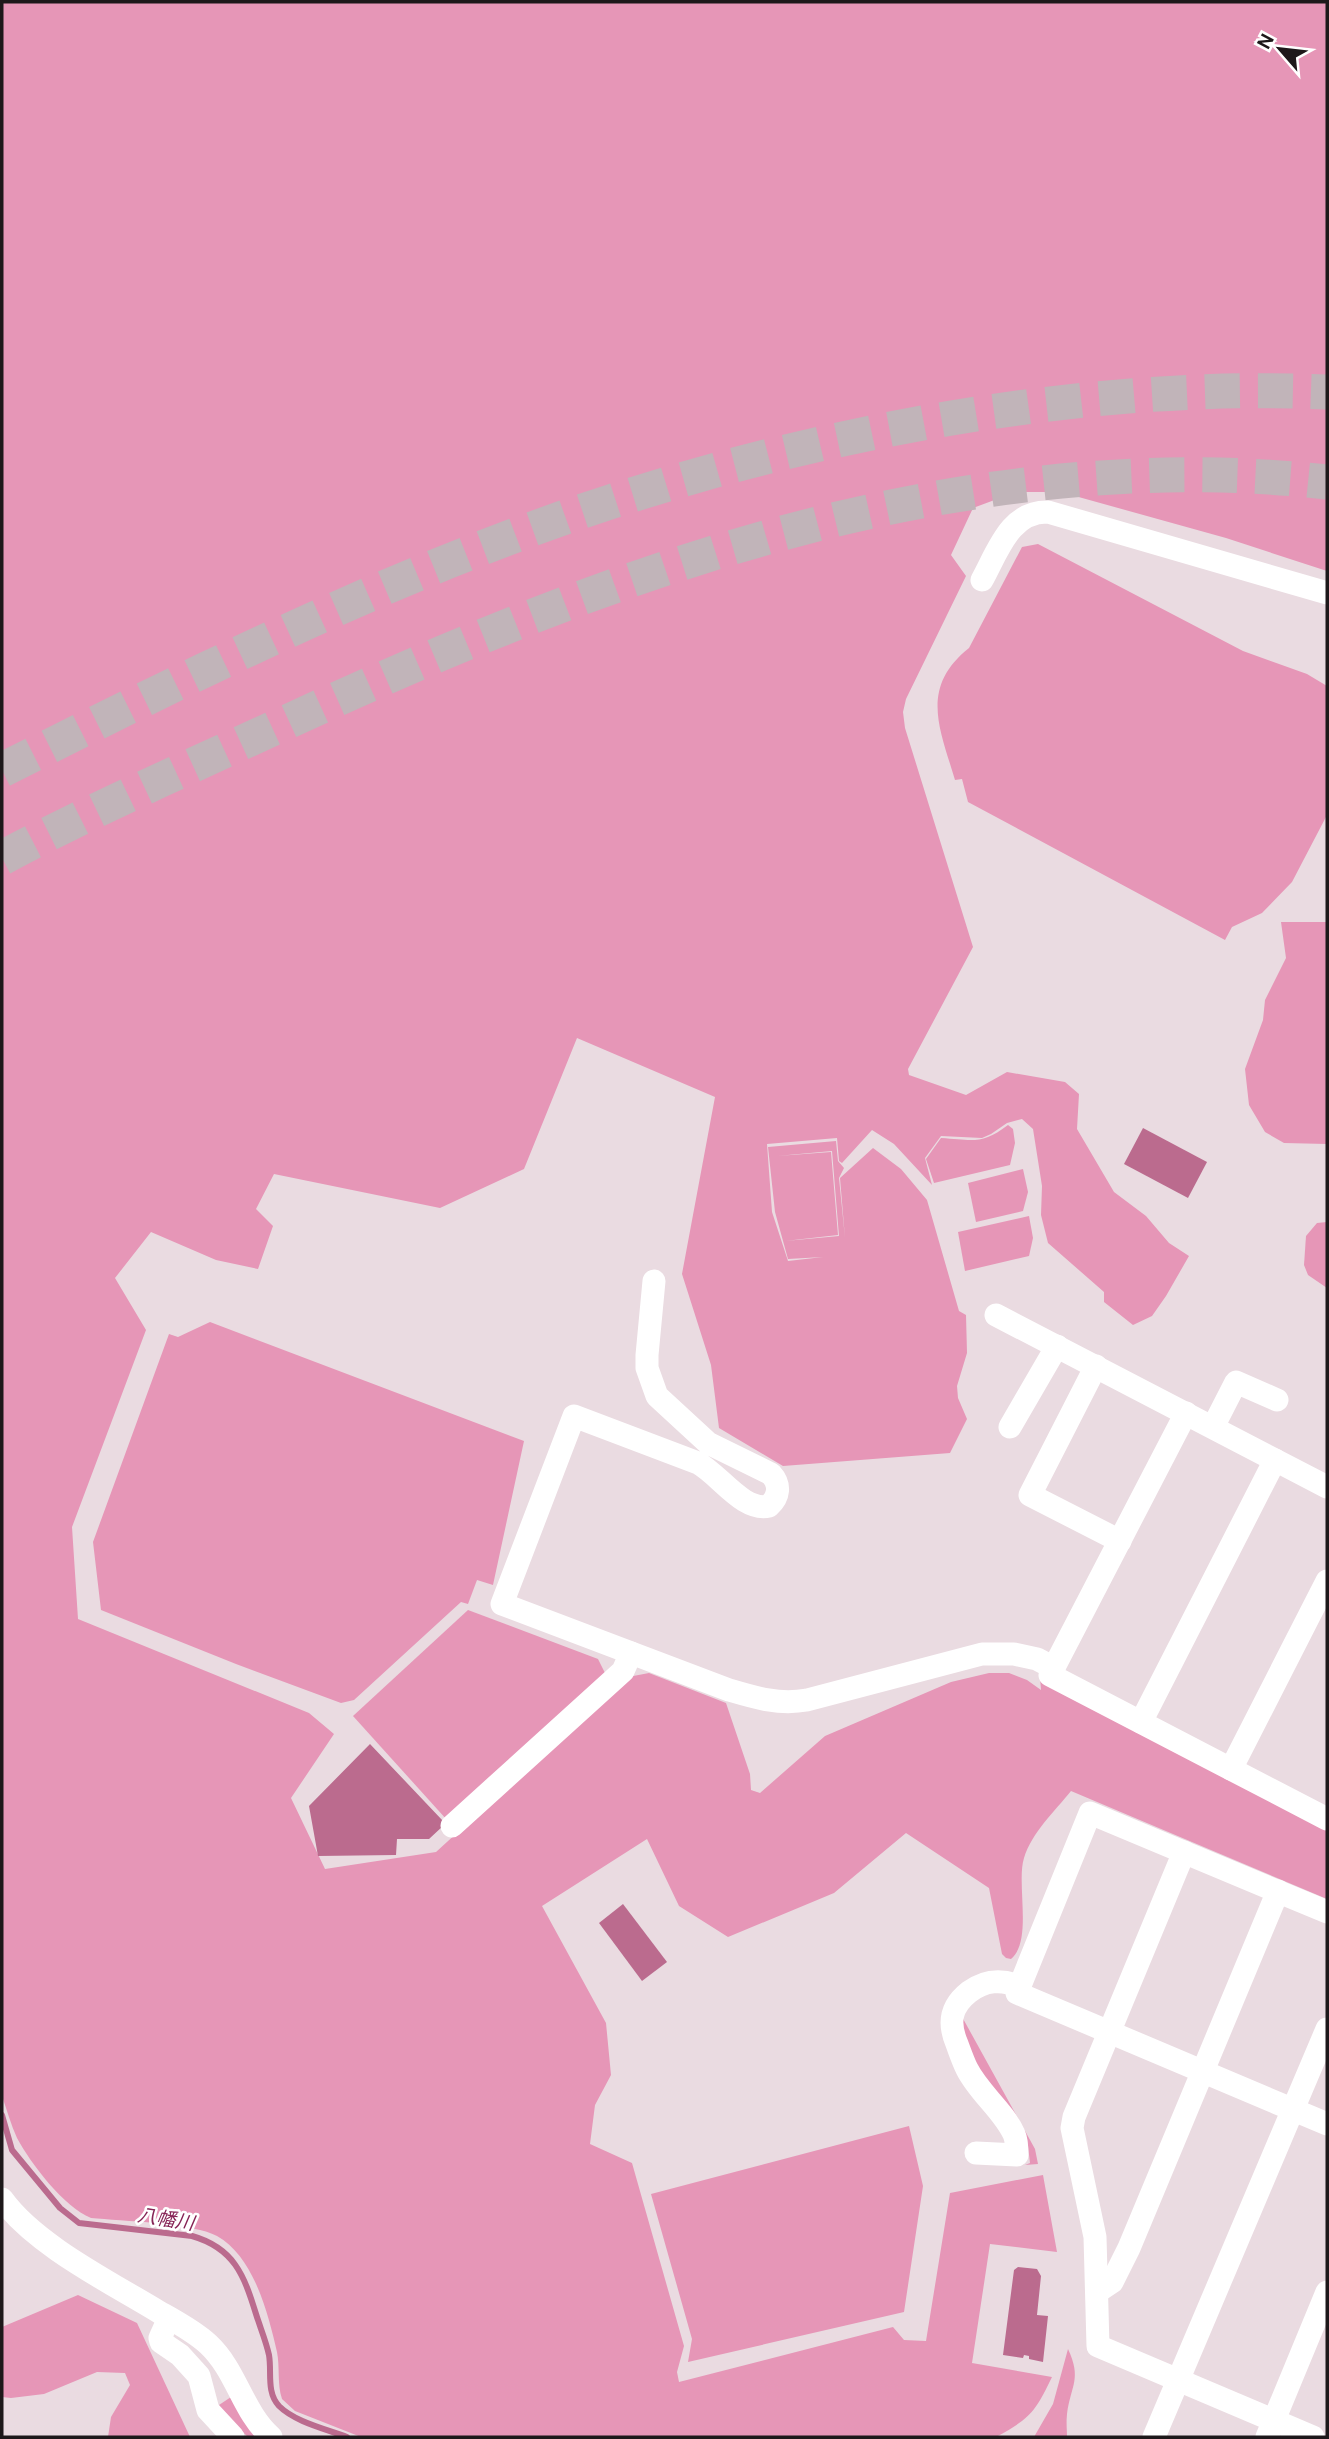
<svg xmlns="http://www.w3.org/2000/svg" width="1329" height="2439" viewBox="0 0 1329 2439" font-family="'DM Sans','Noto Sans JP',sans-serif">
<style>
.green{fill:#e696b7;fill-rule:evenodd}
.water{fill:#bb6b8e}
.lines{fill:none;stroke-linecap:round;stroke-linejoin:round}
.stream{stroke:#bb6b8e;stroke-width:6}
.highway-tunnel{stroke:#c1b4b9;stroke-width:35;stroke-dasharray:35 18;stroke-linecap:butt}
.minor{stroke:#fff;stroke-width:23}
.labels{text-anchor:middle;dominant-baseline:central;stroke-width:5;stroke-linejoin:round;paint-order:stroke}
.water-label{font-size:19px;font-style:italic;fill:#862456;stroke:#fff}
</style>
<rect width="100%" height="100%" fill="#eadbe1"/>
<g class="green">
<path d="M2,2H1327V571L1226,538L1075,496L1050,492H1016L973,508L951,555L966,576L906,699L903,712L905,728L973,947L908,1069L909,1075L966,1095L1007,1072L1065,1082L1079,1094L1077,1129L1114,1192L1146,1216L1169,1243L1189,1256L1166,1296L1152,1316L1133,1325L1104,1302V1292L1048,1243L1041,1215L1042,1186L1033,1129L1022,1119L1007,1123L991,1134L982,1138L941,1136L925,1158L932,1185L894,1144L872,1130L842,1163L839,1161L837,1138L767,1144L772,1212L788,1261L823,1257L788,1259L775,1212L768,1147L836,1141L838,1161L844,1168L839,1178L845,1238L840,1178L873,1148L901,1169L927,1200L959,1311L966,1315L967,1353L957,1386L958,1398L967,1419L950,1453L783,1466L719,1428L711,1365L682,1274L715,1097L577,1038L524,1169L440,1208L274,1174L256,1209L273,1226L258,1269L216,1260L151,1232L115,1278L146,1330L72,1527L78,1619L309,1713L334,1734L291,1798L325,1869L436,1852L628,1677L649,1673L726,1703L750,1774L751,1790L760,1793L825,1736L951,1682L989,1673H1009L1027,1680L1041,1690L1040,1677L1327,1827V1899L1071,1791C1055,1811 1032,1832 1024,1858C1016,1883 1033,1941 1011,1959L1006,1958L1002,1954L989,1888L906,1833L834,1893L728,1937L679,1906L647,1839L542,1906L606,2023L611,2075L595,2105L590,2144L632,2163L684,2346L677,2372L679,2382L893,2327L904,2340L926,2341L950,2193L1043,2175L1057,2252L990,2244L972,2363L1052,2377C1035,2412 1031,2418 996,2437H361L295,2411L282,2399C277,2384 280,2367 277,2352C268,2313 254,2257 217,2236C193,2223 122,2221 91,2218C64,2207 31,2164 17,2138C11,2125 7,2110 2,2096ZM832,1151L839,1236L785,1241L838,1235L831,1152L777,1156Z"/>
<path d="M1038,544L1243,651L1307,674L1327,686V815L1292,882L1262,913L1232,927L1225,940L968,802L962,779L955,780C940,729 919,688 969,648L1022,547Z"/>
<path d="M1281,922H1327V1144L1284,1143L1265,1132L1249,1105L1245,1069L1263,1020L1265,1000L1286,958Z"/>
<path d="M1008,1125L1013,1129L1015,1143L1010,1165L934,1183L926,1159L941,1138C973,1140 982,1145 1008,1125Z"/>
<path d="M1023,1169L1028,1192L1023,1211L976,1222L968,1183Z"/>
<path d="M1029,1216L1033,1238L1029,1256L965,1271L958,1232Z"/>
<path d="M1327,1222V1288L1308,1275L1304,1265L1306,1236L1317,1223Z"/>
<path d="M210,1322L524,1441L493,1585L477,1580L468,1604L461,1602L354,1700L341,1703L236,1664L101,1610L93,1542L169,1334L178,1337Z"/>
<path d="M468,1610L598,1659L605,1673L447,1820L353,1716Z"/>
<path d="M961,2015L1035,2149L1038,2164L1025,2165L1030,2163L1027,2138L977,2074L965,2042Z"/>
<path d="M909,2126L923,2186L904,2312L688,2362L692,2339L651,2194Z"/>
<path d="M78,2295L137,2323L190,2437H108L111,2417L130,2385L125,2373L97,2372L44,2394L11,2398L2,2397V2327Z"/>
<path d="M1068,2349C1082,2379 1071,2385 1067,2414C1066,2422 1067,2430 1067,2437H1034L1053,2404Z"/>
<path d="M231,2397L258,2437H248L216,2407Z"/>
</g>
<g class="water">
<path d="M1143,1128L1207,1162L1188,1198L1124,1164Z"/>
<path d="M370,1744L443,1821V1826L429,1839H397L396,1855L318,1856L309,1806Z"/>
<path d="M623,1904L667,1962L642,1981L599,1923Z"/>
<path d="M1018,2267L1037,2269L1041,2276L1037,2315L1048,2316L1043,2362L1029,2359V2356L1024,2355L1023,2358L1003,2355L1014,2270Z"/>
</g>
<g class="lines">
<path class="stream" d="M2,2115L12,2150L60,2208L79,2223L192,2236C234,2248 244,2275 256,2314C260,2327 266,2341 269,2355C272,2372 266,2392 279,2406C295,2422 326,2429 347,2437"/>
<g class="highway-tunnel">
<path d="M2,770C200,671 399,571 610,502C833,429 1093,382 1327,392"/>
<path d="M2,858C90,811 183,770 274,728C605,574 956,442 1327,482"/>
</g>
<g class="minor">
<path d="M982,580C998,551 1010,511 1048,512L1327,593"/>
<path d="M654,1281L647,1355V1368L657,1396L708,1443L771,1474C781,1485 779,1497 769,1506C743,1512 720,1475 698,1463L574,1416L502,1604L729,1690C756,1698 779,1705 807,1700L982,1654H1014L1037,1659L1054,1668"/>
<path d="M996,1315L1327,1487"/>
<path d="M1096,1366L1030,1495L1120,1541"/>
<path d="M1186,1413L1050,1675L1327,1819"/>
<path d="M1010,1427L1057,1346"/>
<path d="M1213,1427L1236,1382L1277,1400"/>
<path d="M1141,1722L1275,1460"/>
<path d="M1231,1769L1327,1581"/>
<path d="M452,1826L623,1671L631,1653"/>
<path d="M1184,1852L1074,2117L1072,2128L1095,2237L1098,2346L1313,2437"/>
<path d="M1327,1912L1090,1813L1017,1993L1327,2124"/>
<path d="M976,2153L1017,2155C1017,2148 1017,2141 1014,2134C1003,2110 979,2093 967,2069C963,2061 960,2052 957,2044C948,2023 950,2007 969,1992C985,1980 1001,1979 1019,1986"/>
<path d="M2,2199C35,2245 110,2282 159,2312C175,2321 194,2331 208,2344C237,2371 242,2411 271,2437"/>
<path d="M1097,2292L1112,2282L1129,2248L1278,1891"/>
<path d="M169,2318L160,2338L161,2342L180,2355L199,2376L208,2410L233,2437"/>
<path d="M1154,2437L1327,2029"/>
<path d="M1267,2437L1327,2292"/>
</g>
</g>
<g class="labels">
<g class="water-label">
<text transform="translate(166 2219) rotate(9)">八幡川</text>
</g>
</g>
<rect width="1329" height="2439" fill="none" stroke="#1d181a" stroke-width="7"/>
<g transform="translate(1280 49) rotate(298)" stroke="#ffffff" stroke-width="5" paint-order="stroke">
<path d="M0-5L12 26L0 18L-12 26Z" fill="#1d181a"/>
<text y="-10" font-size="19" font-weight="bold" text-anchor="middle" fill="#1d181a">N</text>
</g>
</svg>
